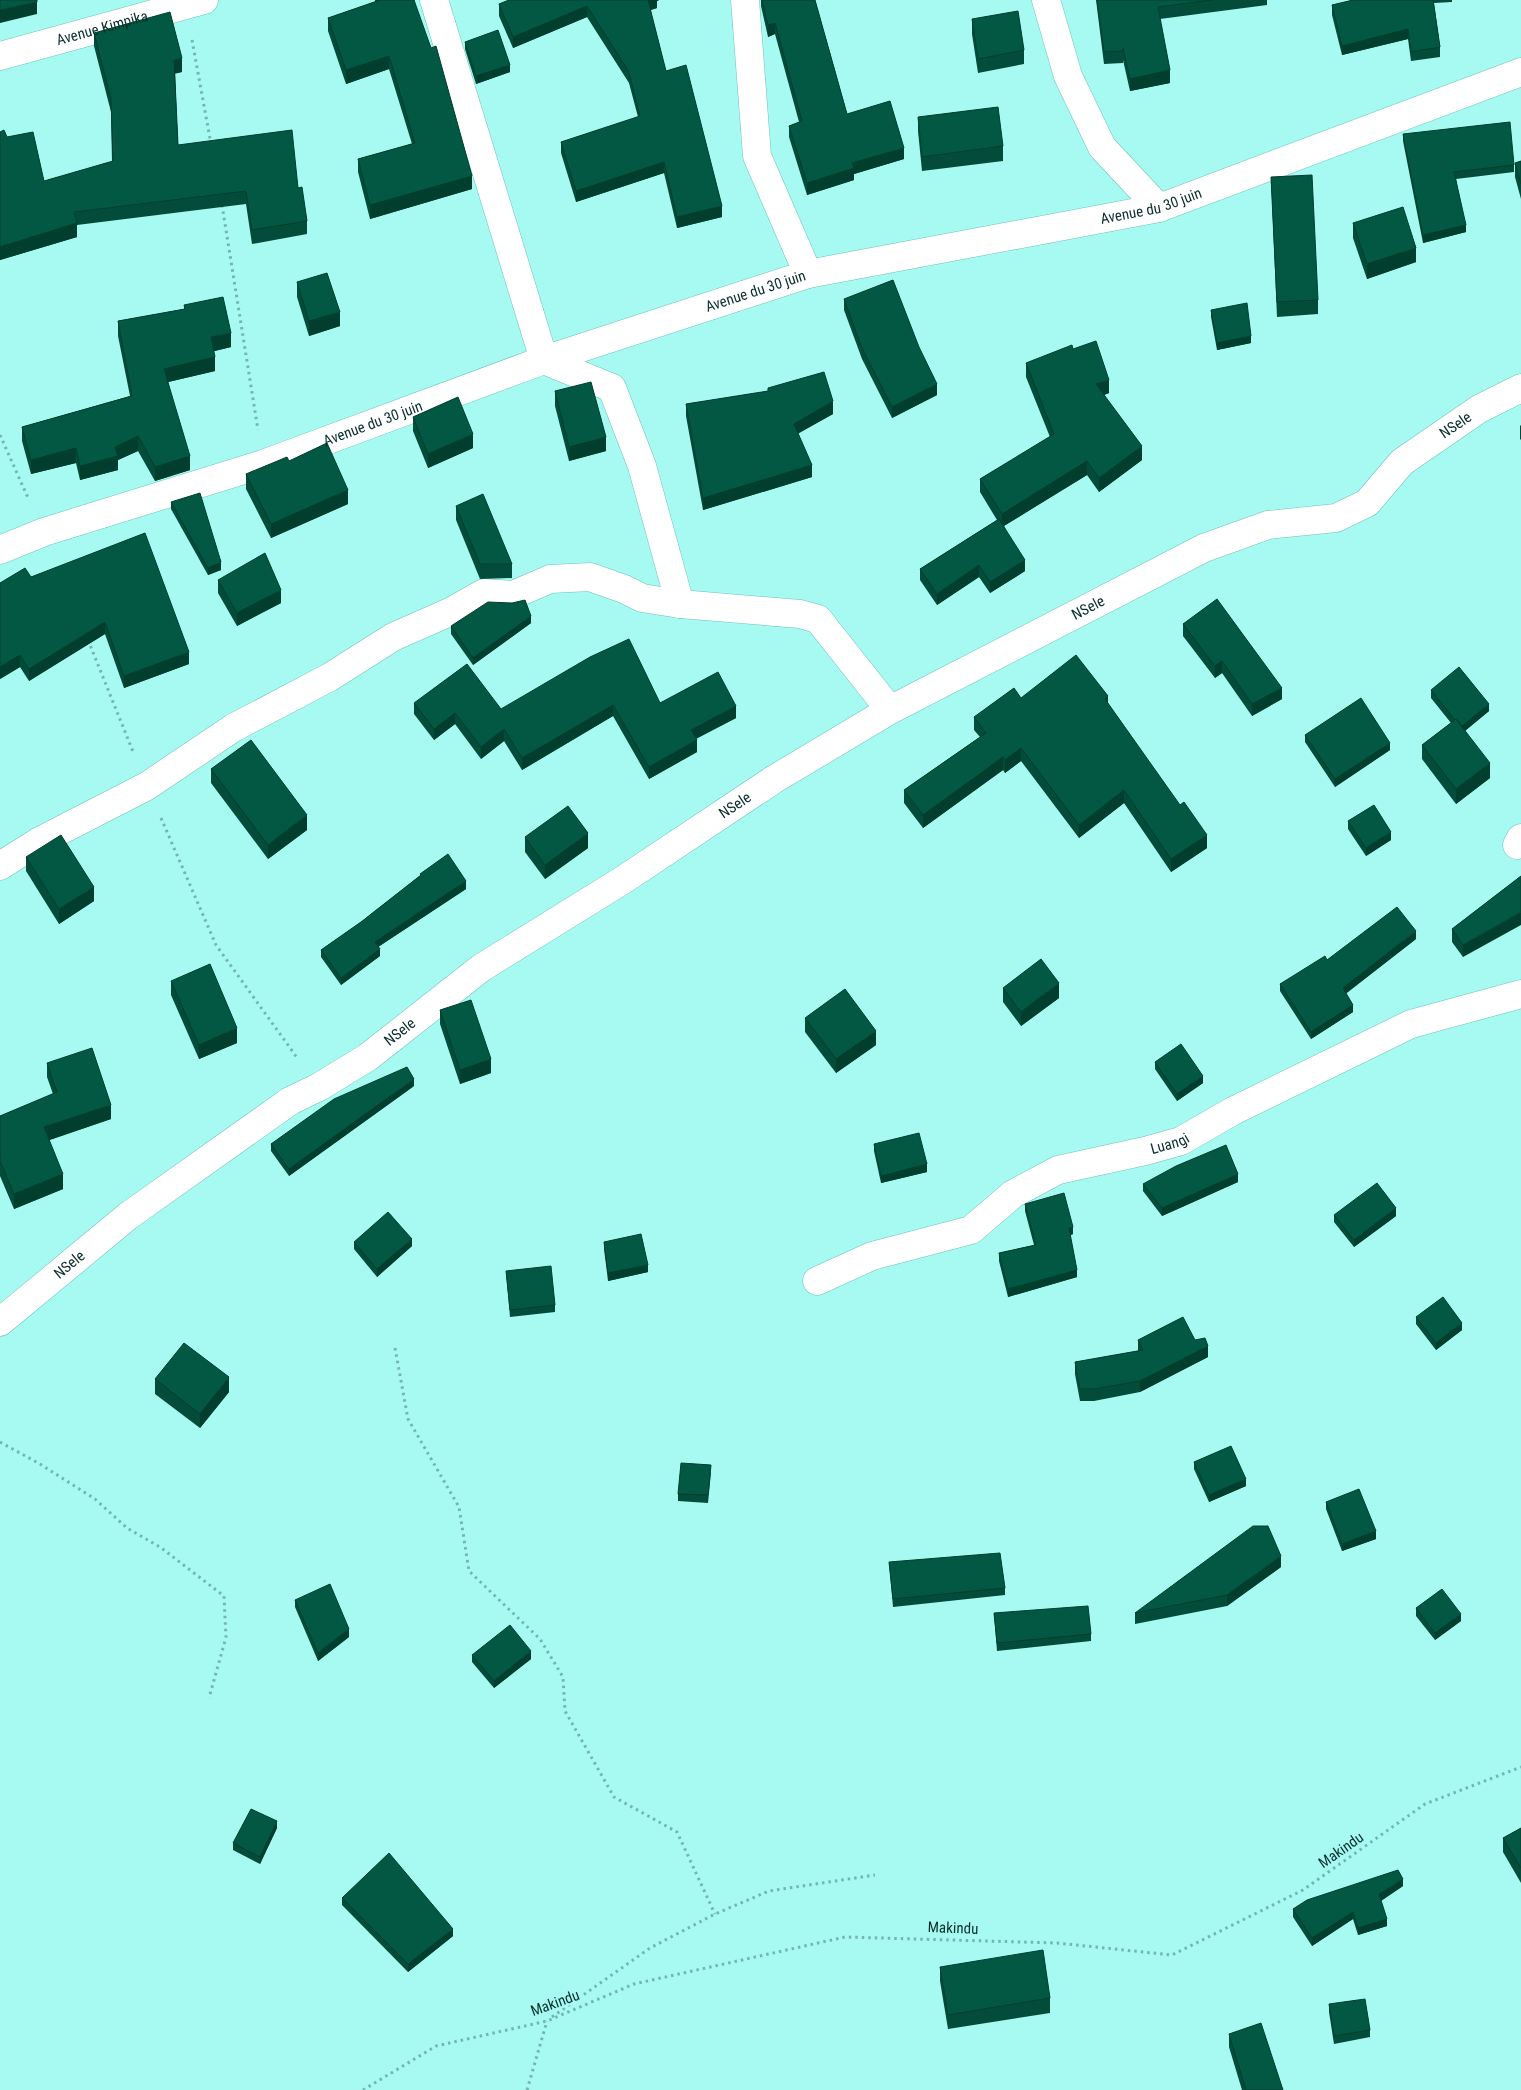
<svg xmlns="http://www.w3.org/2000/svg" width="1521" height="2090" viewBox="0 0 1521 2090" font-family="'Roboto Condensed',sans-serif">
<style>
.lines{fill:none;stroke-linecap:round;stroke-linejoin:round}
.minor-casing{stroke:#6fc1ba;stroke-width:29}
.path{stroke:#73b6b0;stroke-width:3;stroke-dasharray:2.5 4;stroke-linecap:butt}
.minor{stroke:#fff;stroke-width:28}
.wall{fill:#024c39}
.shaded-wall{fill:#013e2e}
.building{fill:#025842;stroke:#013e2e}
.labels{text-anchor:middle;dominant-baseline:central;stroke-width:5;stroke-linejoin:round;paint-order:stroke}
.street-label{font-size:15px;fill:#092e2b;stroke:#a7faf2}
</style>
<rect width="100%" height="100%" fill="#a7faf2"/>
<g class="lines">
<defs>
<g id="minor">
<path d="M434,0L544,360L612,388L642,466L680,604"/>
<path d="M745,0L757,156L808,274"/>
<path d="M1046,0L1068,76L1102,147L1159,208"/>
<path id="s1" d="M0,56L204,0"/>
<path id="s2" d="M0,550L44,532L263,464L544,360L808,274L1159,208L1521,72"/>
<path d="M1517,845L1521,838"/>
<path d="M0,866L38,842L147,786L233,728L330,677L393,637L452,611L484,593L513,595L550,579L590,577L624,589L642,598L680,604L800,614L818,619L890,710"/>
<path id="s3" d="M817,1281L872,1256L971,1230L1013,1194L1058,1170L1145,1151L1181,1141L1233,1111L1411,1024L1521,994"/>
<path id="s4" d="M0,1322L128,1216L290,1101L319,1087L368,1057L481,968L623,880L773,780L890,710L1204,548L1268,525L1336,518L1367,503L1402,462L1479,409L1521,388"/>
</g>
</defs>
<use href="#minor" class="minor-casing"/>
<g class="path">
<path d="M192,40L211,144"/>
<path d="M222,205L258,430"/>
<path d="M0,435L29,500"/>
<path d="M88,640L134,754"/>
<path d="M161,818L216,945L298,1059"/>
<path d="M395,1348L408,1419L459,1507L469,1571L540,1639L563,1677L565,1711L614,1797L677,1832L715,1914"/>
<path d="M0,1442L40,1464L95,1499L127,1528L160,1547L224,1596L226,1637L209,1698"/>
<path d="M552,2017L650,1948L715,1914L769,1891L875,1875"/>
<path d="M363,2090L436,2046L547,2021L634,1984L845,1937L1057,1943L1172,1955L1303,1890L1425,1804L1521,1767"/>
<path d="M527,2090L547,2021"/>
</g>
<use href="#minor" class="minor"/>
</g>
<g class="wall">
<path d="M375,0H414L472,189L370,219L358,172V159L412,144L389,69L346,84L328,31V18L375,2Z"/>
<path d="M509,0H659L657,1V8L650,10L666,71L722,217L677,228L664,173L576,202L561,153V142L638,117L629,83L587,17L513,48L499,16V4Z"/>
<path d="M761,0H815L847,114L904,159L854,174V180L807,195L789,137V126L799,122L775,34L768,37L761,6Z"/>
<path d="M1096,0H1267V5L1160,19L1170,83L1130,91L1123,60V63L1104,64Z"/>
<path d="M1353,0H1452V2L1434,3L1440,47V57L1411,61L1408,39L1342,55L1332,15V5Z"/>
<path d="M972,19L1024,50V64L978,73L972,34Z"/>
<path d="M94,33L182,72L175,73L178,145L298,188L307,221V234L252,244L246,204L77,225V237L0,260V132L7,137L44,181L112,162L111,112L94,46Z"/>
<path d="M465,42L510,72L476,84L465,49Z"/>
<path d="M918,117L1003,146V161L922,171L918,131Z"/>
<path d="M1403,134L1514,165V172L1456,179L1466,232L1423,243L1403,141Z"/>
<path d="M1521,161V199L1515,177V163Z"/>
<path d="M1271,177L1318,300V314L1277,317Z"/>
<path d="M1353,223L1416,262L1367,279L1353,238Z"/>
<path d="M297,282L340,326L309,336L297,297Z"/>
<path d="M844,299L937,395L892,418L862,359L844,310Z"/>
<path d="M184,305L231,347L214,351L215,371L168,382L190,470L155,481L138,451L118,460V470L80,480L76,463L31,474L22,441V427L130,396L118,336V321L184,309Z"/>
<path d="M1211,310L1251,343L1217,350L1211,317Z"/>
<path d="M1073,349L1109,393L1104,395L1142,460L1099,492L1087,475L1004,526L1025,571L990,593L979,577L937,605L920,580V569L997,520L980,492V479L1050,437L1026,377V363Z"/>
<path d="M768,388L833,414L798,433L812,477L703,510L686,416V404L768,391Z"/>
<path d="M555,391L606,451L569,461L555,406Z"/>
<path d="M413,417L473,448L428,468L413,431Z"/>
<path d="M1521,425V440L1520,439V426Z"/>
<path d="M289,461L348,504L271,538L246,489V474Z"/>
<path d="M171,502L221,570L208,575L171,509Z"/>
<path d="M456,506L512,564V578L480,579L456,520Z"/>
<path d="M31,577L189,664L124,688L105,634L29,681L20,667L0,679V583Z"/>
<path d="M218,580L281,603L237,626L218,593Z"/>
<path d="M531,623L473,665L451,634V626Z"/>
<path d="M1183,624L1282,699L1252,716L1222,673L1215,678L1183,636Z"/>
<path d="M1431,690L1489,711L1465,731L1490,778L1456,804L1422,759V745L1451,723L1431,698Z"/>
<path d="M1021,698L1108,703L1207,848L1171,872L1124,803L1079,838L1021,761L1005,773L1003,770L923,828L904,803V790L980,737L974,730V717Z"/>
<path d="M414,703L501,709L660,703L736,718L696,739L697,752L649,779L613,716L522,770L504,741L481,759L455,724L434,740L414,714Z"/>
<path d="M1305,735L1390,750L1335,787L1305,742Z"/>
<path d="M211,769L307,830L268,859L211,783Z"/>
<path d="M1348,821L1391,840L1366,856L1348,829Z"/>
<path d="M525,837L588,848L545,879L525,852Z"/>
<path d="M26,857L94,901L59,924L26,871Z"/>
<path d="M420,874L466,889L378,947L380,956L341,985L321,957V950L361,922L420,876Z"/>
<path d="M1521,876L1463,957L1452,942V929Z"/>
<path d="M1416,939L1346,993L1353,1012L1311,1039L1280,991V984L1327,960Z"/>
<path d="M171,981L237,1043L199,1059L171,995Z"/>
<path d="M1003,988L1059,998L1021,1026L1003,1002Z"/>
<path d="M440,1010L491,1073L460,1084L440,1024Z"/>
<path d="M805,1018L876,1045L836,1073L805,1032Z"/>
<path d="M1155,1062L1203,1083L1177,1101L1155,1069Z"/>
<path d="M47,1063L111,1119L49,1140L63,1189L14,1209L0,1176V1116L53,1094L47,1077Z"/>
<path d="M414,1086L289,1176L271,1151V1144Z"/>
<path d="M874,1144L927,1172L881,1183L874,1151Z"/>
<path d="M1238,1182L1162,1216L1143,1191V1184Z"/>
<path d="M1025,1204L1073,1234L1070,1235L1077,1277L1008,1297L999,1261V1253L1034,1245L1025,1211Z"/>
<path d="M1334,1215L1396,1216L1354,1247L1334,1222Z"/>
<path d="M354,1242L412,1246L377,1277L354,1249Z"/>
<path d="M604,1242L648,1272L608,1281L604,1249Z"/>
<path d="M506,1271L555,1305V1312L510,1317Z"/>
<path d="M1416,1317L1462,1330L1436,1350L1416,1324Z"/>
<path d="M1138,1340H1195L1208,1357L1140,1392L1094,1401H1080L1075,1374V1362L1138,1351Z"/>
<path d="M155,1379L229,1392L200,1428L155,1394Z"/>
<path d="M1194,1462L1246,1486L1209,1502L1194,1469Z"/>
<path d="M711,1472L708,1503L678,1501V1494Z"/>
<path d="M1326,1502L1376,1539L1342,1551L1326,1509Z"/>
<path d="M889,1562L1005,1588V1595L893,1607Z"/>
<path d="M1281,1567L1227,1606L1135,1624V1613Z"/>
<path d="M295,1600L349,1637L318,1661L295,1607Z"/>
<path d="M1416,1608L1461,1621L1435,1640L1416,1616Z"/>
<path d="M994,1613L1091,1634V1641L997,1651Z"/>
<path d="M472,1655L531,1659L494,1688L472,1662Z"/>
<path d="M277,1828L260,1864L233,1850V1843Z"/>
<path d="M1521,1828V1883L1503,1852V1838Z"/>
<path d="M1403,1886L1381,1901L1387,1926L1358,1935L1353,1919L1312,1946L1293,1917V1909Z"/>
<path d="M342,1898L453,1936L408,1972L342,1905Z"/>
<path d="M940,1967L1050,1998V2013L948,2029L940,1981Z"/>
<path d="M1329,2004L1370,2030V2037L1334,2044L1329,2012Z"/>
<path d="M1229,2034L1283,2090H1242L1229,2047Z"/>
</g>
<g class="shaded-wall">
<path d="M648,0H659L657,1V8L648,11Z"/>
<path d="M37,2V14L0,23V10Z"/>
<path d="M587,6V17L513,48V37Z"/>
<path d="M775,23V34L768,37V25Z"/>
<path d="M1408,29V39L1342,55V46Z"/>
<path d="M389,56V69L346,84V70Z"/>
<path d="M182,58V72L174,74V60Z"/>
<path d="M510,65V72L476,84V76Z"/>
<path d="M1170,70V83L1130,91V79Z"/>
<path d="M904,148V159L854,174V180L807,195V183L852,163Z"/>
<path d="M664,162V173L576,202V191Z"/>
<path d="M472,176V189L370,219V205Z"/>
<path d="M722,206V217L677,228V217Z"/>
<path d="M77,223V237L0,260V247Z"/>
<path d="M1466,225V232L1423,243V235Z"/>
<path d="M1416,248V262L1367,279V264Z"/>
<path d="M340,312V326L309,336V321Z"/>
<path d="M231,333V347L211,352V337Z"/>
<path d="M1251,336V343L1217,350V343Z"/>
<path d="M215,357V371L164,383V369Z"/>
<path d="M1109,380V393L1096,398V384Z"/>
<path d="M937,384V395L892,418V407Z"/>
<path d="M833,401V414L794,436V424Z"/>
<path d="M473,434V448L428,468V454Z"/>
<path d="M138,436V451L118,460V470L80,480V466L115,447Z"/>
<path d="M606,437V451L569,461V447Z"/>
<path d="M1142,446V460L1099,492V478Z"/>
<path d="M76,448V463L31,474V460Z"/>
<path d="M190,456V470L155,481V467Z"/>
<path d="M1087,461V475L1002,527V514Z"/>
<path d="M812,465V477L703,510V498Z"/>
<path d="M348,490V504L271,538V524Z"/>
<path d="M1025,560V571L990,593V582Z"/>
<path d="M221,562V570L208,575V568Z"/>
<path d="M979,565V577L937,605V594Z"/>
<path d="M281,590V603L237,626V613Z"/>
<path d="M531,616V623L473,665V658Z"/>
<path d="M105,622V634L29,681V669Z"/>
<path d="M189,652V664L124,688V676Z"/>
<path d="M20,655V667L0,679V667Z"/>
<path d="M1222,661V673L1215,678V666Z"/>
<path d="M1282,688V699L1252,716V704Z"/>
<path d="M1108,696V709L1105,699Z"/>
<path d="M1489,704V711L1461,734V727Z"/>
<path d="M613,705V716L522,770V758Z"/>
<path d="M736,706V718L691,741V730Z"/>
<path d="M455,713V724L434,740V729Z"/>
<path d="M504,729V741L481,759V747Z"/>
<path d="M697,740V752L649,779V767Z"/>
<path d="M1390,743V750L1335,787V779Z"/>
<path d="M1021,748V761L1005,773V760Z"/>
<path d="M1003,757V770L923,828V815Z"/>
<path d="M1490,763V778L1456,804V789Z"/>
<path d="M1124,790V803L1079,838V825Z"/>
<path d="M307,815V830L268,859V845Z"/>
<path d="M1391,832V840L1366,856V848Z"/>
<path d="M588,833V848L545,879V865Z"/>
<path d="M1207,835V848L1171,872V859Z"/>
<path d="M466,881V889L375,949V942Z"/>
<path d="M94,887V901L59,924V909Z"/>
<path d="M1521,912V925L1463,957V945Z"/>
<path d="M1416,931V939L1343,996V988Z"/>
<path d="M380,949V956L341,985V978Z"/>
<path d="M1059,983V998L1021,1026V1012Z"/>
<path d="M1353,1005V1012L1311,1039V1032Z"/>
<path d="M237,1028V1043L199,1059V1045Z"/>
<path d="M876,1031V1045L836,1073V1059Z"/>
<path d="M491,1059V1073L460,1084V1070Z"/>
<path d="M1203,1076V1083L1177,1101V1094Z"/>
<path d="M414,1079V1086L289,1176V1169Z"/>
<path d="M111,1105V1119L44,1142V1127Z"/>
<path d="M927,1164V1172L881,1183V1176Z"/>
<path d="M63,1174V1189L14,1209V1194Z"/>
<path d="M1238,1174V1182L1162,1216V1208Z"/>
<path d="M1396,1208V1216L1354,1247V1240Z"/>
<path d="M1073,1227V1234L1069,1236V1228Z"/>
<path d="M412,1239V1246L377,1277V1269Z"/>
<path d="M648,1265V1272L608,1281V1273Z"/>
<path d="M1077,1270V1277L1008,1297V1289Z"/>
<path d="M1462,1323V1330L1436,1350V1343Z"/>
<path d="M1208,1346V1357L1140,1392V1381Z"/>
<path d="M229,1377V1392L200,1428V1414Z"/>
<path d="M1246,1479V1486L1209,1502V1495Z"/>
<path d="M1376,1531V1539L1342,1551V1544Z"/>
<path d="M1281,1556V1567L1227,1606V1595Z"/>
<path d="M1461,1614V1621L1435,1640V1633Z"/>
<path d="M349,1629V1637L318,1661V1653Z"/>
<path d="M531,1651V1659L494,1688V1681Z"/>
<path d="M277,1821V1828L260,1864V1857Z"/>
<path d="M1403,1879V1886L1379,1902V1894Z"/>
<path d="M1353,1912V1919L1312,1946V1938Z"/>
<path d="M1387,1919V1926L1358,1935V1928Z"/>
<path d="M453,1929V1936L408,1972V1964Z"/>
</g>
<g class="building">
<path d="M0,0H37V2L0,10Z"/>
<path d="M380,0H414L431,48L436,46L472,176L370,205L358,159L415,143L389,56L346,70L328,18Z"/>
<path d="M509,0H648L666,71L686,65L722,206L677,217L664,162L576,191L561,142L640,116L629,72L587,6L513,37L499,4Z"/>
<path d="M762,0H815L847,114L890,101L904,148L852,163L854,168L807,183L789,126L802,121L775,23L768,25Z"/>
<path d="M1097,0H1213L1158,7L1170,70L1130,79L1123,48V51L1104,52Z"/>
<path d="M1353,0H1433L1440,47L1411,52L1408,29L1342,46L1332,5Z"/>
<path d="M1018,11L1024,50L978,59L972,19Z"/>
<path d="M170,12L182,58L174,60L178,145L292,130L298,188L302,187L307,221L252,230L246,191L74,212L77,223L0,247V132L4,130L7,137L33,132L44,181L113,161L111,99L94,33Z"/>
<path d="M498,30L510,65L476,76L465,42Z"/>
<path d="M998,107L1003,146L922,157L918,117Z"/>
<path d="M1510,122L1514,165L1454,172L1466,225L1423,235L1403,134Z"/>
<path d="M1521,161V184L1515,163Z"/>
<path d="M1312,175L1318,300L1277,302L1271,177Z"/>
<path d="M1403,207L1416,248L1367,264L1353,223Z"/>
<path d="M327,273L340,312L309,321L297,282Z"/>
<path d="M893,280L919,347L937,384L892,407L862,348L844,299Z"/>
<path d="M223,297L231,333L211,337L215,357L164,369L190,456L155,467L138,436L115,447L118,456L80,466L76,448L31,460L22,427L132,396L118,321L185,309L184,305Z"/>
<path d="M1247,303L1251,336L1217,343L1211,310Z"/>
<path d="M1096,341L1109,380L1096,384L1142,446L1099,478L1087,461L1002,514L980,479L1054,434L1026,363L1072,345L1073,349Z"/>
<path d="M824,372L833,401L794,424L812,465L703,498L686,404L768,391V388Z"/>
<path d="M591,382L606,437L569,447L555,391Z"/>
<path d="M458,397L473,434L428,454L413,417Z"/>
<path d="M327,443L348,490L271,524L246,474L287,457L289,461Z"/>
<path d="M200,493L221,562L208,568L171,502Z"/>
<path d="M483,494L512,564H480L456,506Z"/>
<path d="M999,519L1025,560L990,582L979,565L937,594L920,569Z"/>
<path d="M145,533L189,652L124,676L105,622L29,669L20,655L0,667V583L25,568L31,577Z"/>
<path d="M265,553L281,590L237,613L218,580Z"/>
<path d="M1217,599L1282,688L1252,704L1222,661L1215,666L1183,624Z"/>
<path d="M525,600L531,616L473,658L451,626L488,602L512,603Z"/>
<path d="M629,639L660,703L718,672L736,706L691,730L697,740L649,767L613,705L522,758L504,729L481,747L455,713L434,729L414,703L467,664L501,709L590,657Z"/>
<path d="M1076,655L1108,696L1105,699L1180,805L1184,802L1207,835L1171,859L1124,790L1079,825L1021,748L1005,760L1003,757L923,815L904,790L986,733L974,717L1014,688L1021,698Z"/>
<path d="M1459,667L1489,704L1462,726L1456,719L1455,720L1431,690Z"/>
<path d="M1361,698L1390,743L1335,779L1305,735Z"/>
<path d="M1456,719L1490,763L1456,789L1422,745Z"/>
<path d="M251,740L307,815L268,845L211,769Z"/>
<path d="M1374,805L1391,832L1366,848L1348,821Z"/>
<path d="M568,806L588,833L545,865L525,837Z"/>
<path d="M61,835L94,887L59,909L26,857Z"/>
<path d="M448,854L466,881L375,942L380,949L341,978L321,950L361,922L421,875L420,874Z"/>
<path d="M1521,876V912L1463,945L1452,929Z"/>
<path d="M1397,907L1416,931L1343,988L1353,1005L1311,1032L1280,984L1325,956L1327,960Z"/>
<path d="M1041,959L1059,983L1021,1012L1003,988Z"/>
<path d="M210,964L237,1028L199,1045L171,981Z"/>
<path d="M845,989L876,1031L836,1059L805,1018Z"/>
<path d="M471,1000L491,1059L460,1070L440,1010Z"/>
<path d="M1181,1044L1203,1076L1177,1094L1155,1062Z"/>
<path d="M92,1048L111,1105L44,1127L63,1174L14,1194L0,1161V1116L57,1092L47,1063Z"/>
<path d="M407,1067L414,1079L289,1169L271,1144L334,1099Z"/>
<path d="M919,1133L927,1164L881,1176L874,1144Z"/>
<path d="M1226,1145L1238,1174L1162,1208L1143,1184L1176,1166Z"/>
<path d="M1377,1183L1396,1208L1354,1240L1334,1215Z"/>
<path d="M1064,1193L1073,1227L1069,1228L1077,1270L1008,1289L999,1253L1036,1245L1025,1204Z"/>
<path d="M388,1212L412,1239L377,1269L354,1242Z"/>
<path d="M641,1234L648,1265L608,1273L604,1242Z"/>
<path d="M551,1266L555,1305L510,1310L506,1271Z"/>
<path d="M1443,1297L1462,1323L1436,1343L1416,1317Z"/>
<path d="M1183,1317L1195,1340L1205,1338L1208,1346L1140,1381L1094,1389H1080L1075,1362L1143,1350L1138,1340Z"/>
<path d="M184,1343L229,1377L200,1414L155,1379Z"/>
<path d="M1231,1446L1246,1479L1209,1495L1194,1462Z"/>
<path d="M681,1463L711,1465L708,1495L678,1494Z"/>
<path d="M1359,1489L1376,1531L1342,1544L1326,1502Z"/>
<path d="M1253,1526H1268L1281,1556L1227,1595L1135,1613Z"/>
<path d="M1000,1553L1005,1588L893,1599L889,1562Z"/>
<path d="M330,1584L349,1629L318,1653L295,1600Z"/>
<path d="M1442,1589L1461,1614L1435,1633L1416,1608Z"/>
<path d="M1088,1606L1091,1634L997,1643L994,1613Z"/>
<path d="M510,1625L531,1651L494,1681L472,1655Z"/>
<path d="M251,1809L277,1821L260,1857L233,1843Z"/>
<path d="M1521,1828V1868L1503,1838Z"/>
<path d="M389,1853L453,1929L408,1964L342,1898Z"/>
<path d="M1398,1870L1403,1879L1379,1894L1387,1919L1358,1928L1353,1912L1312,1938L1293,1909L1307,1900Z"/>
<path d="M1043,1950L1050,1998L948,2015L940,1967Z"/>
<path d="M1365,1999L1370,2030L1334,2036L1329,2004Z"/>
<path d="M1261,2023L1283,2090H1246L1229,2034Z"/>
</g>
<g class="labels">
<g class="street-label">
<text stroke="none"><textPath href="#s1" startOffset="106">Avenue Kimpika</textPath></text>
<text stroke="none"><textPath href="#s2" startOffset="1204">Avenue du 30 juin</textPath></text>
<text stroke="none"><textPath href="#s2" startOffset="799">Avenue du 30 juin</textPath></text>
<text stroke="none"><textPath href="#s2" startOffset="394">Avenue du 30 juin</textPath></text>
<text stroke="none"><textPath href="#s4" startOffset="1725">NSele</textPath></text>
<text stroke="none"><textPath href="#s4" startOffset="1305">NSele</textPath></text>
<text stroke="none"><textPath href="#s4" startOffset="900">NSele</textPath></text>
<text stroke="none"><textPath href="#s4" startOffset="495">NSele</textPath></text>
<text stroke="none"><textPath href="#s3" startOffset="384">Luangi</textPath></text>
<text stroke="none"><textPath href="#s4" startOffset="90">NSele</textPath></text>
<text transform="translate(1341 1850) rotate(-35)">Makindu</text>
<text transform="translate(953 1928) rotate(2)">Makindu</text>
<text transform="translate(555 2003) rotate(-20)">Makindu</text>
</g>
</g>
</svg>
